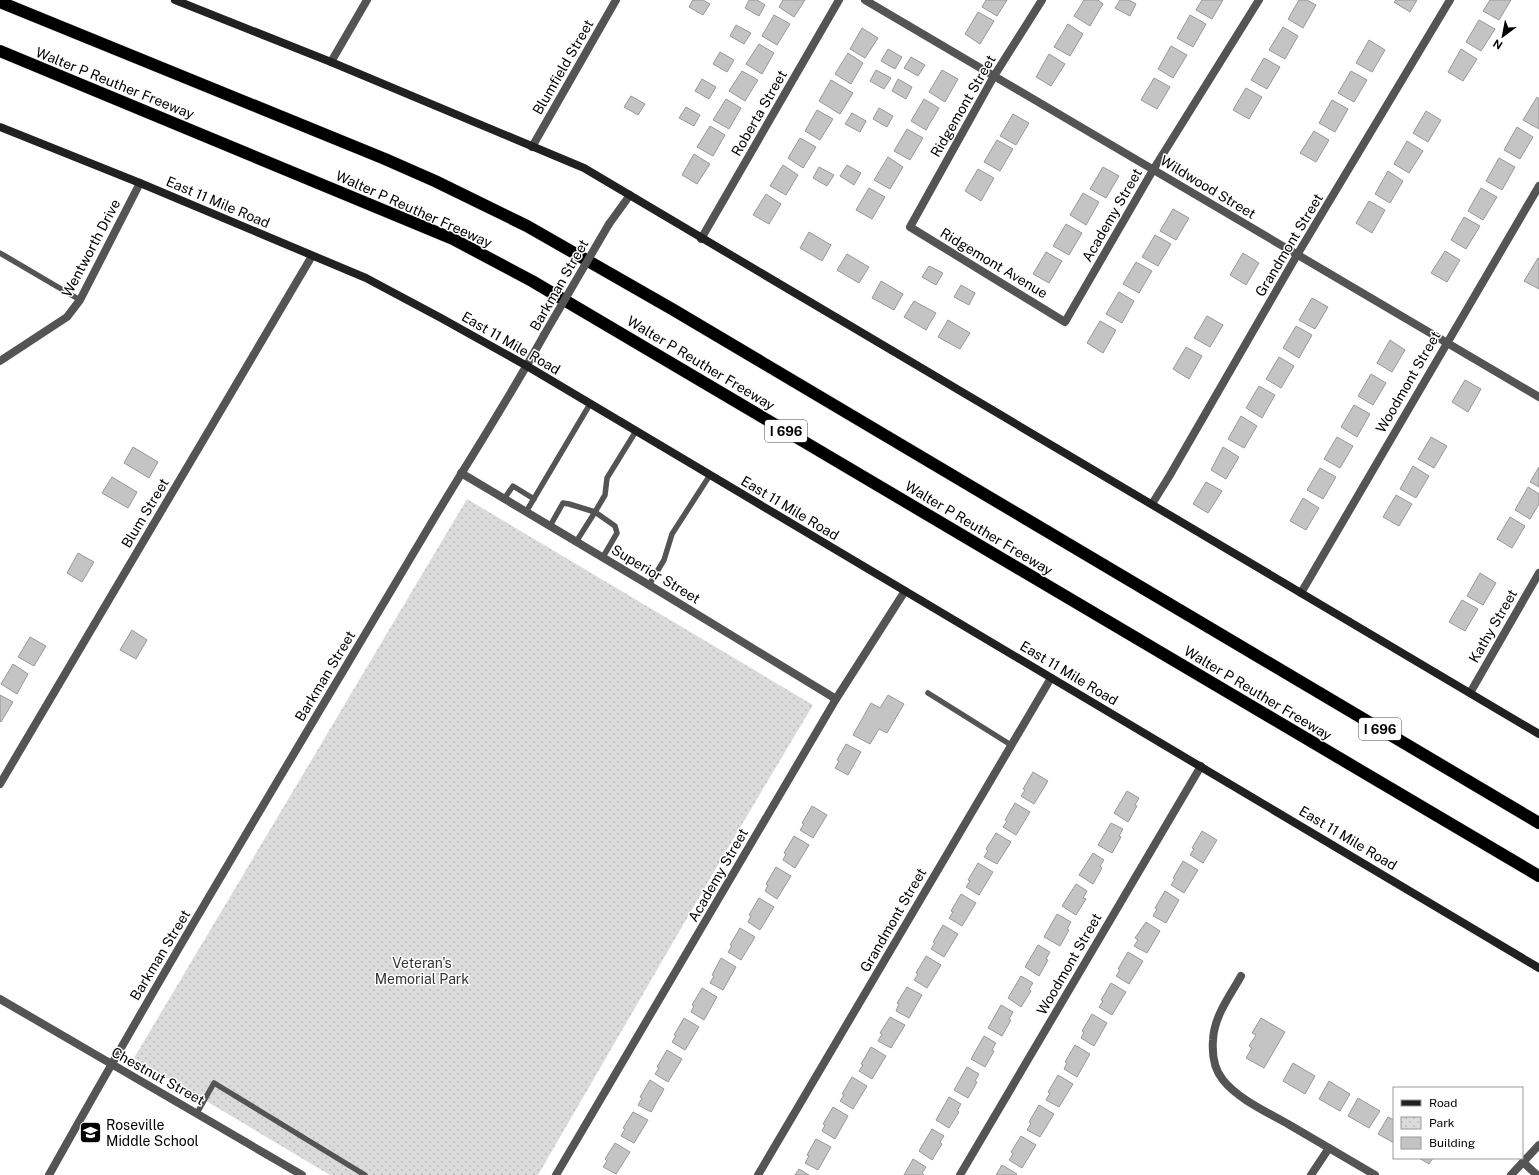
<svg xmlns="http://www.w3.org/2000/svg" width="1539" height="1175" viewBox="0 0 1539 1175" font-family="'Public Sans',sans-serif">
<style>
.park{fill:url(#park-dots)}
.building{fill:#c4c4c4;stroke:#989898}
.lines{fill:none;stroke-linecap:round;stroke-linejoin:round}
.highway-casing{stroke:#dbdbdb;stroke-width:13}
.lane{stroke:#545454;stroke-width:5.5}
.street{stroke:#545454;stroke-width:8}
.secondary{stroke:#212121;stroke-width:8}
.highway{stroke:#000;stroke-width:12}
.street-bridge{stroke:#545454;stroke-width:8}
.labels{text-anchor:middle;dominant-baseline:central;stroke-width:3;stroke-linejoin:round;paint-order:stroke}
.shield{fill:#fff;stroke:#4c4c4c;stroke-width:1}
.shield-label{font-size:13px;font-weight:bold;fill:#000}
.street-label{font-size:14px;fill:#000;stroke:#fff}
.park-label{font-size:14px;fill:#323232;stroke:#fff}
.poi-label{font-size:14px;fill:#000;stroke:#fff;text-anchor:start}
</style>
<defs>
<pattern id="park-dots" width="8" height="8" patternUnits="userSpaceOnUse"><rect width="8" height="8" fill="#dbdbdb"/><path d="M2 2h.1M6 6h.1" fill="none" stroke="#bababa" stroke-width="1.8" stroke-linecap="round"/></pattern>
</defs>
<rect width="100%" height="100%" fill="#fff"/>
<path class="park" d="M467,499L813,705L726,851L538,1175H330L134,1058Z"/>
<g class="building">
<path d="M693,0H703L710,4L703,15L689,7Z"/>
<path d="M749,0H757L765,5L759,16L745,8Z"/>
<path d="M783,0H805L794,17L779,7Z"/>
<path d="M986,0H1007L997,16L982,7Z"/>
<path d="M1084,0H1098L1103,4L1090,26L1074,16Z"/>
<path d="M1120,0H1129L1136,4L1130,16L1115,8Z"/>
<path d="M1202,0H1223L1212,19L1196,10Z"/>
<path d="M1299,0H1307L1316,5L1303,28L1288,19Z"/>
<path d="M1396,0H1417L1410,12L1394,2Z"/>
<path d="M1490,0H1511L1499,20L1483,11Z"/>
<path d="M978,12L994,21L980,44L965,34Z"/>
<path d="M774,15L790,24L777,45L762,36Z"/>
<path d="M1190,15L1206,24L1193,47L1177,38Z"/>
<path d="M1479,20L1495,29L1481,51L1466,42Z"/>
<path d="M1068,24L1083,34L1070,56L1054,47Z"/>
<path d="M736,25L751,33L744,44L730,36Z"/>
<path d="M1283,27L1298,36L1285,59L1269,50Z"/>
<path d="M862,28L878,38L865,58L850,49Z"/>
<path d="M1369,40L1385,50L1372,72L1356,63Z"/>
<path d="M759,44L774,53L762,74L746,64Z"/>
<path d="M1171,46L1187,55L1173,78L1158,69Z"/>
<path d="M888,49L902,57L895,69L881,61Z"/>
<path d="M1461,49L1477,59L1463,81L1448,72Z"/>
<path d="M720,52L734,60L727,72L713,64Z"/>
<path d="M848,53L863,63L851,84L835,74Z"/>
<path d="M1049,54L1065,64L1051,86L1036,77Z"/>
<path d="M911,57L925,65L918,76L904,68Z"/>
<path d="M1264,58L1280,67L1267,89L1251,80Z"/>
<path d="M876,70L891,78L884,89L870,81Z"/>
<path d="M942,70L958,79L945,102L929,92Z"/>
<path d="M742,71L758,80L745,101L729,91Z"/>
<path d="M1351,71L1367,80L1354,102L1338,93Z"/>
<path d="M1154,78L1170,87L1157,109L1141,100Z"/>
<path d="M702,79L716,87L709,99L695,91Z"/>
<path d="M898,79L912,87L906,99L892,91Z"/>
<path d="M831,80L853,93L840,114L819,101Z"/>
<path d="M1246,88L1262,97L1249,119L1233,110Z"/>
<path d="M631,96L645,104L638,115L624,107Z"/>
<path d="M1537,97L1539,99V129L1523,120Z"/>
<path d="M726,99L741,108L729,129L713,120Z"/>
<path d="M924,99L939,108L926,130L911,121Z"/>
<path d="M1332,100L1348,109L1335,132L1319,123Z"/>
<path d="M686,107L700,115L694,126L679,118Z"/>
<path d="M879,108L893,116L887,127L873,119Z"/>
<path d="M817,110L833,119L820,140L805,131Z"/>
<path d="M1426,111L1441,120L1428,142L1413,133Z"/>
<path d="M852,113L866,121L860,132L845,124Z"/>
<path d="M1013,114L1029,123L1016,145L1000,136Z"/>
<path d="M710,126L725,135L713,156L697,147Z"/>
<path d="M1517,127L1533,137L1520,159L1504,150Z"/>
<path d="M907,129L923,138L910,160L894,151Z"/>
<path d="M1314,131L1329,140L1316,162L1300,153Z"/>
<path d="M800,138L816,147L803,168L788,158Z"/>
<path d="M997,140L1013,149L1000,171L984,162Z"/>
<path d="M1407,141L1423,151L1409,173L1394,164Z"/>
<path d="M694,154L710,164L697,184L682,175Z"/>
<path d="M888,157L903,167L890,189L874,180Z"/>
<path d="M1499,158L1515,167L1502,190L1486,181Z"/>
<path d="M783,165L798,175L786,195L770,186Z"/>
<path d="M847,165L861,173L854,185L840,176Z"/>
<path d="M819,167L834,175L827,186L813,178Z"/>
<path d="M1103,167L1119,176L1106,198L1090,189Z"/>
<path d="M978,169L994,178L981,201L965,191Z"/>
<path d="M1388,171L1403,181L1390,203L1375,194Z"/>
<path d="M869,188L885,197L872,219L856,210Z"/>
<path d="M1481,188L1497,197L1483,220L1468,211Z"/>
<path d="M1083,193L1099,202L1086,225L1070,215Z"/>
<path d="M766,194L781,204L769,224L753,215Z"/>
<path d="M1369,201L1385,210L1372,233L1356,223Z"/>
<path d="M1173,209L1189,218L1176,240L1160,231Z"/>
<path d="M1464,217L1480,226L1466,249L1451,240Z"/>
<path d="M1066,224L1082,233L1069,255L1053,246Z"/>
<path d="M809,232L831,245L822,261L800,248Z"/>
<path d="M1155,235L1171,244L1158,266L1142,257Z"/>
<path d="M1445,251L1460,260L1447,282L1431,273Z"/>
<path d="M1046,252L1062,261L1049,283L1033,274Z"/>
<path d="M1243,253L1259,263L1246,285L1230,275Z"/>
<path d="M847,254L869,267L859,283L837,270Z"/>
<path d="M1538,258L1539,259V289L1524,281Z"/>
<path d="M1136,262L1152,271L1139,293L1123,284Z"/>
<path d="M929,266L943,273L936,285L922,277Z"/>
<path d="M881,281L903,294L894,310L872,298Z"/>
<path d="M961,285L975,293L969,305L954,297Z"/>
<path d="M1119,292L1134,301L1122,323L1106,314Z"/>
<path d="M1312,298L1328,307L1315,329L1299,320Z"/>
<path d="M914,301L936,313L926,330L904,317Z"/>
<path d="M1207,316L1223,325L1210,347L1194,338Z"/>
<path d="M948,320L970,333L960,349L938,337Z"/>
<path d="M1100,321L1116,330L1103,353L1087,343Z"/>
<path d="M1296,326L1312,335L1299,358L1283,348Z"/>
<path d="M1390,340L1405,350L1392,372L1377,363Z"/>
<path d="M1186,347L1202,356L1189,379L1173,369Z"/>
<path d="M1279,357L1294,366L1281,388L1266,379Z"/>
<path d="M1371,374L1386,383L1373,405L1358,396Z"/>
<path d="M1465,380L1481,389L1468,412L1452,402Z"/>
<path d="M1259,386L1275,395L1262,418L1246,408Z"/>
<path d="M1354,405L1370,414L1357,437L1341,427Z"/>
<path d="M1241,416L1257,426L1244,448L1228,439Z"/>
<path d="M1337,437L1353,446L1340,468L1324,459Z"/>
<path d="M1431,437L1447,446L1434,468L1418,459Z"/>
<path d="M133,447L158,462L149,478L124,463Z"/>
<path d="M1223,447L1239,457L1226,479L1211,470Z"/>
<path d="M1413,466L1429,476L1416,498L1400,489Z"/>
<path d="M1539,467V487L1530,482Z"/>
<path d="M1320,468L1336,477L1323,499L1307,490Z"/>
<path d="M112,477L137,492L128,508L102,493Z"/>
<path d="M1206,482L1222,491L1208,513L1193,504Z"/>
<path d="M1528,487L1539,494V504L1530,519L1515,510Z"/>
<path d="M1396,495L1412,504L1399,526L1383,517Z"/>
<path d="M1303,498L1319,508L1306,530L1290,521Z"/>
<path d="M1510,517L1525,526L1512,548L1497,539Z"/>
<path d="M78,553L94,562L82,582L67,573Z"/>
<path d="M1480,573L1496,583L1483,605L1467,596Z"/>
<path d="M1462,600L1478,609L1465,631L1449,622Z"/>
<path d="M132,630L147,640L136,659L120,650Z"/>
<path d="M30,637L46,646L34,666L18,657Z"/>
<path d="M13,664L28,674L17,694L1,684Z"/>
<path d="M0,695L13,702L1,722L0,721Z"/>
<path d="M888,695L904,704L887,733L879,729L870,744L853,735L871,703L880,708Z"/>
<path d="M846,744L861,752L848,775L835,768L839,761L837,760Z"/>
<path d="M1033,772L1048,781L1034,804L1021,796L1025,790L1023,789Z"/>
<path d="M1127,791L1139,798L1135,805L1137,806L1128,822L1114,813Z"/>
<path d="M1015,803L1030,812L1016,835L1003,827L1007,821L1005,820Z"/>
<path d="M812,806L827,815L813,838L800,830L804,824L802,823Z"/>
<path d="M1111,823L1123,829L1119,836L1121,837L1112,853L1098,845Z"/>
<path d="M1202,831L1217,840L1203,863L1190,855L1194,849L1192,848Z"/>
<path d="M996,833L1011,842L997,864L984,857L988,851L986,849Z"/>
<path d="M794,836L809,845L795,868L783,860L786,854L784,853Z"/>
<path d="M1093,853L1104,860L1100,866L1102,868L1093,884L1079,875Z"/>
<path d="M1183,861L1198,870L1184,893L1171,885L1175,879L1173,878Z"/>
<path d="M978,863L993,872L979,895L966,887L970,881L968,880Z"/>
<path d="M776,867L791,876L777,899L765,891L768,885L766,884Z"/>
<path d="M1076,884L1087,891L1083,898L1086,899L1076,915L1062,906Z"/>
<path d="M1165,891L1179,900L1166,923L1153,916L1157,909L1155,908Z"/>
<path d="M961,894L976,903L962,926L949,918L953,912L951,911Z"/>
<path d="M759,898L774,907L760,930L748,922L751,916L749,915Z"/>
<path d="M1057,914L1071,922L1067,929L1069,930L1060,946L1044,937Z"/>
<path d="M1146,922L1160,931L1147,953L1134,946L1138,940L1135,938Z"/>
<path d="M943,925L958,934L944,957L931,949L935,943L933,942Z"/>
<path d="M740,928L755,937L741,960L728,952L732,946L730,945Z"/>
<path d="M1038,945L1050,952L1046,959L1048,960L1039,976L1025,967Z"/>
<path d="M1128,952L1143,961L1129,984L1116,976L1120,970L1118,969Z"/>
<path d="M926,956L941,965L927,988L914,980L918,974L916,973Z"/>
<path d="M721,958L736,967L723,990L710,983L714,976L712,975Z"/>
<path d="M1021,976L1033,983L1029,989L1031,991L1021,1007L1008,998Z"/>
<path d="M1111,983L1126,992L1112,1015L1099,1007L1103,1001L1101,1000Z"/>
<path d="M907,987L922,995L909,1018L896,1011L899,1004L897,1003Z"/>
<path d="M702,988L717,997L704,1020L691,1012L694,1006L692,1005Z"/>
<path d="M1001,1005L1013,1012L1009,1019L1011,1020L1002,1036L988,1028Z"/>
<path d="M1092,1014L1107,1023L1094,1046L1081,1038L1084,1032L1082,1031Z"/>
<path d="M890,1017L905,1025L891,1048L878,1041L882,1034L880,1033Z"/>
<path d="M684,1018L699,1027L685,1050L672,1042L676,1036L674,1035Z"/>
<path d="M1261,1018L1285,1032L1264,1068L1246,1058L1252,1048L1249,1046L1256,1035L1252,1033Z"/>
<path d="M984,1036L996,1043L992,1050L994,1051L985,1067L971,1059Z"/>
<path d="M1075,1045L1090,1054L1077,1077L1064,1069L1067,1063L1065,1062Z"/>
<path d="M871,1047L886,1056L872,1079L859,1071L863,1065L861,1064Z"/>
<path d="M667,1050L682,1059L668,1082L655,1074L659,1068L657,1067Z"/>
<path d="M1293,1063L1315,1076L1305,1094L1283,1081Z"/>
<path d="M967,1067L979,1074L975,1081L977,1082L968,1098L954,1090Z"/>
<path d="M1058,1075L1073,1084L1059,1107L1046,1100L1050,1093L1048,1092Z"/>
<path d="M852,1077L867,1086L853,1109L840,1101L844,1095L842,1094Z"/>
<path d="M650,1080L664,1089L651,1112L638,1105L642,1098L640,1097Z"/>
<path d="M1329,1081L1350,1094L1340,1111L1319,1099Z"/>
<path d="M949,1097L961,1104L957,1111L959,1112L949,1128L936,1120Z"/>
<path d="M1358,1098L1380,1111L1369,1128L1348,1116Z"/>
<path d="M1039,1105L1054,1114L1040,1137L1027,1130L1031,1123L1029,1122Z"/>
<path d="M833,1107L848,1116L835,1139L822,1131L825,1125L823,1124Z"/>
<path d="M633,1112L648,1120L634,1143L621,1136L625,1129L623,1128Z"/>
<path d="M1388,1117L1394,1120V1143L1378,1134Z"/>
<path d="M932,1129L944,1136L940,1142L942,1144L932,1160L919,1151Z"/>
<path d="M1021,1136L1036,1145L1022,1168L1009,1160L1013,1154L1011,1152Z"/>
<path d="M816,1139L831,1147L818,1170L805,1163L809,1156L807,1155Z"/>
<path d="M615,1143L630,1152L616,1174L603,1167L607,1161L605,1159Z"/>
<path d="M1419,1158H1433L1429,1164Z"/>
<path d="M913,1159L926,1167L922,1173L924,1175H904Z"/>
<path d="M1002,1165L1017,1174L1016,1175H996Z"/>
<path d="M799,1169L809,1175H795Z"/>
</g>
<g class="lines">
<defs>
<g id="highway">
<path d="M0,2L385,159L435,181L527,226L672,309L1539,823"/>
<path d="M0,51L453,239L532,281L1539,876"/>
</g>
</defs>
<use href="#highway" class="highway-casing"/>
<g class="lane">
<path d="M0,253L80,300"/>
<path d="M504,499L513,486L534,499"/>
<path d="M526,512L590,404"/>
<path d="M550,526L563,503L569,504L595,512L605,495L607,478L636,431"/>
<path d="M576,542L595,512L615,526L617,533L603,557"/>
<path d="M649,585L664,560L672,534L710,475"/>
<path d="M928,693L1011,745"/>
<path d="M197,1113L214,1083L365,1175"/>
</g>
<g class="street">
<path d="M865,0L1539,397"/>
<path d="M1042,0L994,76L910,227L1065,322L1153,170L1259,0"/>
<path d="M331,62L367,0"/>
<path d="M532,147L616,0"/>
<path d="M609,224L630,195"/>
<path d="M701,239L839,0"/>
<path d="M0,361L67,317L80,300L140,183"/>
<path d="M461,473L649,585L836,699"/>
<path d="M1152,504L1170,475L1297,255L1450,0"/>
<path d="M1301,593L1539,186"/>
<path d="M1470,693L1539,573"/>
<path d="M0,784L312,256"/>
<path d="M1241,976C1230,996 1214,1016 1213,1040C1212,1053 1214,1069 1223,1080C1238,1099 1267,1112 1288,1124C1317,1141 1346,1158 1375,1175"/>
<path d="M0,999L302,1175"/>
<path d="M1523,1162L1537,1175"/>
<path d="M49,1175C169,960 297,749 423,537C463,469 506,404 544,335"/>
<path d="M556,1175L836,699L905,591"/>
<path d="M758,1175L1051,678"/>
<path d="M960,1175L1201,766"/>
<path d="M1311,1175L1329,1148"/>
<path d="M1511,1175L1539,1145"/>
</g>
<g class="secondary">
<path d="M175,0L331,62L584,168L1539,734"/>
<path d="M0,127L140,183L366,278L441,318L527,366L1539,968"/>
</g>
<use href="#highway" class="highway"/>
<path class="street-bridge" d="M544,335L609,224"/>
</g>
<defs>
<symbol id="school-square" viewBox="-11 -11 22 22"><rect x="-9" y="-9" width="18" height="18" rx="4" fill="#000" stroke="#fff"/><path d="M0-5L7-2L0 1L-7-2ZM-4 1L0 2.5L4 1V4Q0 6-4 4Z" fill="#fff"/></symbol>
</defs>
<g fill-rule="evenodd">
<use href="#school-square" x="78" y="1120" width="25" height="25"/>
</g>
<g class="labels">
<g class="shield">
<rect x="765" y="420" width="42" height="22" rx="3"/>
<rect x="1359" y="718" width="42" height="22" rx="3"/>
</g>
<g class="shield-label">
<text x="786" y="431">I 696</text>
<text x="1380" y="729">I 696</text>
</g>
<g class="street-label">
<text transform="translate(563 67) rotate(-60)">Blumfield Street</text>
<text transform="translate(115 83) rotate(22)">Walter P Reuther Freeway</text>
<text transform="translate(963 106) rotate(-60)">Ridgemont Street</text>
<text transform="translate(759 113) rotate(-60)">Roberta Street</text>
<text transform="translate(1208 187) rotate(31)">Wildwood Street</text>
<text transform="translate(218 202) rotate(23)">East 11 Mile Road</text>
<text transform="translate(414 209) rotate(24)">Walter P Reuther Freeway</text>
<text transform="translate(1112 215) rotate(-60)">Academy Street</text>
<text transform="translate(1289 245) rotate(-59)">Grandmont Street</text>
<text transform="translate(91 248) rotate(-62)">Wentworth Drive</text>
<text transform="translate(994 263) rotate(31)">Ridgemont Avenue</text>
<text transform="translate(559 285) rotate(-60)">Barkman Street</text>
<text transform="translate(511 343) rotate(30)">East 11 Mile Road</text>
<text transform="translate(701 363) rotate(31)">Walter P Reuther Freeway</text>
<text transform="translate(1408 382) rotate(-60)">Woodmont Street</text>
<text transform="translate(790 508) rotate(31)">East 11 Mile Road</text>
<text transform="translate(145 513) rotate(-59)">Blum Street</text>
<text transform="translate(979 528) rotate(31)">Walter P Reuther Freeway</text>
<text transform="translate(656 574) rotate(31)">Superior Street</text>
<text transform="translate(1493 626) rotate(-60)">Kathy Street</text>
<text transform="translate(1069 673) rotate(31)">East 11 Mile Road</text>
<text transform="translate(325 676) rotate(-59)">Barkman Street</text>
<text transform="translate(1258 693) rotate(31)">Walter P Reuther Freeway</text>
<text transform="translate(1348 838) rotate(31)">East 11 Mile Road</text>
<text transform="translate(718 875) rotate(-60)">Academy Street</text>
<text transform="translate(893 920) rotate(-60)">Grandmont Street</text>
<text transform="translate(160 955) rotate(-59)">Barkman Street</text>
<text transform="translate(1069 964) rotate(-60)">Woodmont Street</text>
<text transform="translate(158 1076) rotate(29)">Chestnut Street</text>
</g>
<g class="park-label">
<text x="422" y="963">Veteran's<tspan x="422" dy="16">Memorial Park</tspan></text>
</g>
<g class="poi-label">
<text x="106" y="1125">Roseville<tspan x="106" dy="16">Middle School</tspan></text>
</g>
</g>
<rect x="1393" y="1087" width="130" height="72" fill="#ffffff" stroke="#999999"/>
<rect x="1401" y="1100" width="20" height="6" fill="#212121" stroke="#999999"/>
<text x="1429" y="1107" font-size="12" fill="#000000">Road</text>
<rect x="1401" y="1117" width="20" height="12" fill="url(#park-dots)" stroke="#999999"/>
<text x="1429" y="1127" font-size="12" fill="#000000">Park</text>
<rect x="1401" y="1137" width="20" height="12" fill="#c4c4c4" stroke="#999999"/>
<text x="1429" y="1147" font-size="12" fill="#000000">Building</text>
<g transform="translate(1503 36) rotate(212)" stroke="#ffffff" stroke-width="3" paint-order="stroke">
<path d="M0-3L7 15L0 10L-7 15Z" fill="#000000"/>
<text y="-6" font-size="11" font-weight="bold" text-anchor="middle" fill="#000000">N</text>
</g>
</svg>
